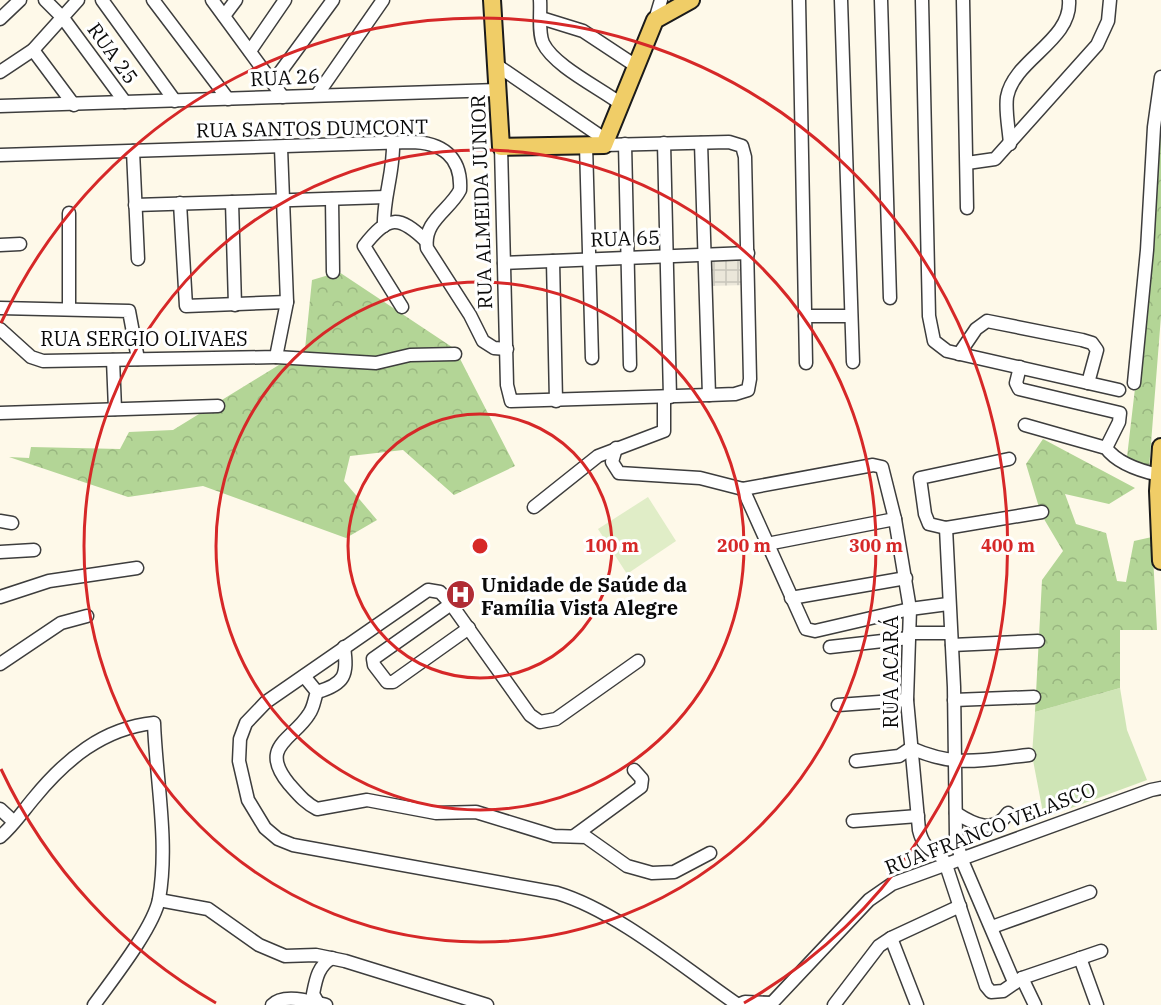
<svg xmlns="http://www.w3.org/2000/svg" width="1161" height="1005" viewBox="0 0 1161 1005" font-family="'IBM Plex Serif',serif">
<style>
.grass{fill:#cfe5b6}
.forest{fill:url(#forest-crowns)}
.pitch{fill:#e0edc7}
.plaza{fill:url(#plaza-grid)}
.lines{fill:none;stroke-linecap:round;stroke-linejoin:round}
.minor-casing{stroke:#3d3d3d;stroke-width:15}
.major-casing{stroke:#1b1b1b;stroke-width:20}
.minor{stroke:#fff;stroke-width:12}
.major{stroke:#f0cd67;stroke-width:16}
.ring{fill:none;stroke:#d62828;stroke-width:3}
.labels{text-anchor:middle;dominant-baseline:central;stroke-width:6;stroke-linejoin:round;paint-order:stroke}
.street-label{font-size:20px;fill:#0a0a0a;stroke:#fff}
.poi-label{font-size:20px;font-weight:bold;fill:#0a0a0a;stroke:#fff;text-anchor:start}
.centre{fill:#d62828;stroke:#fff;stroke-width:3}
.ring-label{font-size:18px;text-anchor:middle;font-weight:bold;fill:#d62828;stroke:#fff;stroke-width:6;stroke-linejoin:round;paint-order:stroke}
</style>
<defs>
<pattern id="forest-crowns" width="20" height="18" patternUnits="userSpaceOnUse" patternTransform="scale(1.5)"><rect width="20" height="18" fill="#b3d596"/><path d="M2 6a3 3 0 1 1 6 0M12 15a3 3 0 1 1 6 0" fill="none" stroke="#99b680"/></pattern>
<pattern id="plaza-grid" width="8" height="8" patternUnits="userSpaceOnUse" patternTransform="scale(1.5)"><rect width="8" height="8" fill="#ebe7da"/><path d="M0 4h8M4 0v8" fill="none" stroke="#c8c5ba"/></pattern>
</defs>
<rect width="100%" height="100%" fill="#fef9e9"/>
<path class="grass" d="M1120,688L1127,730L1147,780L1044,818L1032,755L1035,712Z"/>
<g class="forest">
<path d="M1161,93V316L1149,469L1127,457L1139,354Z"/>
<path d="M339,272L455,349L515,466L454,495L403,450L350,456L344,481L377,520L346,538L203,486L128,497L9,457L29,458L31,447L120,449L129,432L173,430L305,349L312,280Z"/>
<path d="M1043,439L1135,488L1109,504L1065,494L1076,524L1106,533L1117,581L1126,582L1134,541L1152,537L1157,630H1120V688L1035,712L1042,580L1063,551L1041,514L1026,464Z"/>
</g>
<path class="pitch" d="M648,497L676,541L627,574L598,529Z"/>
<path class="plaza" d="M745,255L747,285L709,286L708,256Z"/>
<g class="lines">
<defs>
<g id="minor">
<path d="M45,0L63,18L125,102"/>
<path d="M102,0L175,101"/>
<path d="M153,0L228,99"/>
<path d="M212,0L283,97"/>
<path d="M540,0C541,12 538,32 543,43C554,66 600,88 621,104"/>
<path d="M799,0L806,363"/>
<path d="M841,0L853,362"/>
<path d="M881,0L890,298"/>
<path d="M922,0L929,316L934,341L947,351L1119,390"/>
<path d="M963,0L967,208"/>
<path d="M224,16L236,0"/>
<path d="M541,18L583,31L636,66"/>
<path d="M0,19L20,0"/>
<path d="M655,20L661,0"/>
<path d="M33,50L74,105"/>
<path d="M250,51L285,0"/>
<path d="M498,66L606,140"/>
<path d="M0,72L33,50L78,0"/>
<path d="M273,82L333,0"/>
<path d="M317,95L383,0"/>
<path d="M0,106L498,90"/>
<path d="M664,143L670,397"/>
<path d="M701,143L709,395"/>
<path d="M625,144L630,365"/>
<path d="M1010,144C1009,129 1005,111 1007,97C1014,59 1072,41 1069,0"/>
<path d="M586,145L592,358"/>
<path d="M501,147L507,385L511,401L709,395L735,394L748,390L750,379L745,157L742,146L729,142L604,145"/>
<path d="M133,151L138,259"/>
<path d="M0,155L410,142C442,142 462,157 460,190C450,210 423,221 427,248L470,315L483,341L494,348L507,349"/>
<path d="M967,163L995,159L1097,45L1108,21L1110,0"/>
<path d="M332,199L333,272"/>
<path d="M232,202L235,305"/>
<path d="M180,203L186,306L287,302"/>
<path d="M135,205L386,197"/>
<path d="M69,213V309"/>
<path d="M384,226C383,198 394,172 393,143"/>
<path d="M0,245L20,244"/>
<path d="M553,261L556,401"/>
<path d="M504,263L748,253"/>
<path d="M402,307L364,246C388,215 399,215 426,241"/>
<path d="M0,308L129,311L138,359"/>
<path d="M805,316H851"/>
<path d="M0,329L31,357L43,361L276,357L287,302L281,148"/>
<path d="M959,354L976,329L987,321L1082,340L1092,343L1097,350L1088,383"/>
<path d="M276,357L376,363L410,355L455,354"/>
<path d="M113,360L115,409"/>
<path d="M1020,367L1016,383L1019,389L1120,413L1119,422L1106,448"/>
<path d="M1134,383L1147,250L1154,127L1161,77"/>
<path d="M0,413L218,406"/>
<path d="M1025,425L1106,448C1117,463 1141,471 1159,475"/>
<path d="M616,448L612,462L619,473L700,478L743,489L873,465L882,467L895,519L910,609L907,700L919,830C925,855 936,847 945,862L986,986L991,992L1003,991L1022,978L1101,951"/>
<path d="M1009,459L920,478L925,514L929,524L946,528L1042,512"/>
<path d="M743,489L806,629L815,631L910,609L948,604"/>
<path d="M534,507L598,456L664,431V397"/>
<path d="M0,521L12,523"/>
<path d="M946,528L954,687L956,837L961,858L1014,982"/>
<path d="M767,544L895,519"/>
<path d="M0,552L34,550"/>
<path d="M0,597L49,581L137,568"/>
<path d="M791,598L906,578"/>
<path d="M451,604L373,659L374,665L387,682H393L469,628"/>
<path d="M909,633H950"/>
<path d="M952,645L1038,641"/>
<path d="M830,647L909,638"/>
<path d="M638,661L556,719L540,722L530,715L451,604L440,592L428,590L266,702L246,723L240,739L239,761L248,800L265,828L278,839L293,845L557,893C617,911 684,968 738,1005"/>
<path d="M0,664L61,623L87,616"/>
<path d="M304,676L317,692C314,700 314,707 309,714C293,740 258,746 289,784C298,794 305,803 317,809L367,800L436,813L476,812L554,836L586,837L627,866L652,873L674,872L710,853"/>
<path d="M317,692C345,684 348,675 344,647"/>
<path d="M954,700L1034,697"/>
<path d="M838,705L907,700"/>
<path d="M856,761L899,756L911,748C956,768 981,760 1029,755"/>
<path d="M0,809L14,822"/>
<path d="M956,813C973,824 994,835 1008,813"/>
<path d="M853,821L918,816"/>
<path d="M574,836L641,787L642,779L634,770"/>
<path d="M0,837C13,826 23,811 34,798C65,760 103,728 154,723C156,779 169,843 159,899C154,927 112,980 94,1005"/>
<path d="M159,900L208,909L259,945L285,956L316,955L345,961L487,1005"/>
<path d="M992,927L1090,892"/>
<path d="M891,938L917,1005"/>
<path d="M1080,958L1097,1005"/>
<path d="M1022,978L1035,1005"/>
<path d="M318,1003L313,994C316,979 318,966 332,958"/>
<path d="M272,1005C283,993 311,1001 326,1005"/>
<path d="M738,1005L745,1002L772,1003"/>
<path d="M770,1005L869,900L892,884L1151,790L1161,788"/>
<path d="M834,1005L879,946L891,938L960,906"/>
</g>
<g id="major">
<path d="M492,0L501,147L604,145L655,20L691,0"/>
<path d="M1161,447L1158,491L1161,561"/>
</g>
</defs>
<use href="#minor" class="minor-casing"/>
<use href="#major" class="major-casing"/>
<use href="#minor" class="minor"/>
<use href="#major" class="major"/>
</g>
<g class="ring">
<circle cx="480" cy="546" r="132"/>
<circle cx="480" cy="546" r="264"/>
<circle cx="480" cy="546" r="396"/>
<path d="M216 1003A528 528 0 0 1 1 769M1 323A528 528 0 1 1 744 1003"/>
</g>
<defs>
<symbol id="hospital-disc" viewBox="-11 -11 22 22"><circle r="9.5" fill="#b02c34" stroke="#fff"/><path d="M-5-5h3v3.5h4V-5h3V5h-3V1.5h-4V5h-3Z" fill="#fff"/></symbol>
</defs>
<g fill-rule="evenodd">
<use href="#hospital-disc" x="444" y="578" width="33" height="33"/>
</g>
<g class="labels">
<g class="street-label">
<text transform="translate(113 53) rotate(54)">RUA 25</text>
<text transform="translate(285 77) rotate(-3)">RUA 26</text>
<text transform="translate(312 128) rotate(-1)">RUA SANTOS DUMCONT</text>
<text transform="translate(481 202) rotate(-92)">RUA ALMEIDA JUNIOR</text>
<text transform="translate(625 238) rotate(-2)">RUA 65</text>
<text x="144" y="338">RUA SERGIO OLIVAES</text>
<text transform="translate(890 672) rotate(-90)">RUA ACARÁ</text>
<text transform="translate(990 828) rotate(-21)">RUA FRANCO VELASCO</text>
</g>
<g class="poi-label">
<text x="481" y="584">Unidade de Saúde da<tspan x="481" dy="23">Família Vista Alegre</tspan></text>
</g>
</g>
<circle cx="480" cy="546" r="9" class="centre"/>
<g class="ring-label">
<text x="612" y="552">100 m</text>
<text x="744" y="552">200 m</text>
<text x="876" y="552">300 m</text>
<text x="1008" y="552">400 m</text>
</g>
</svg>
